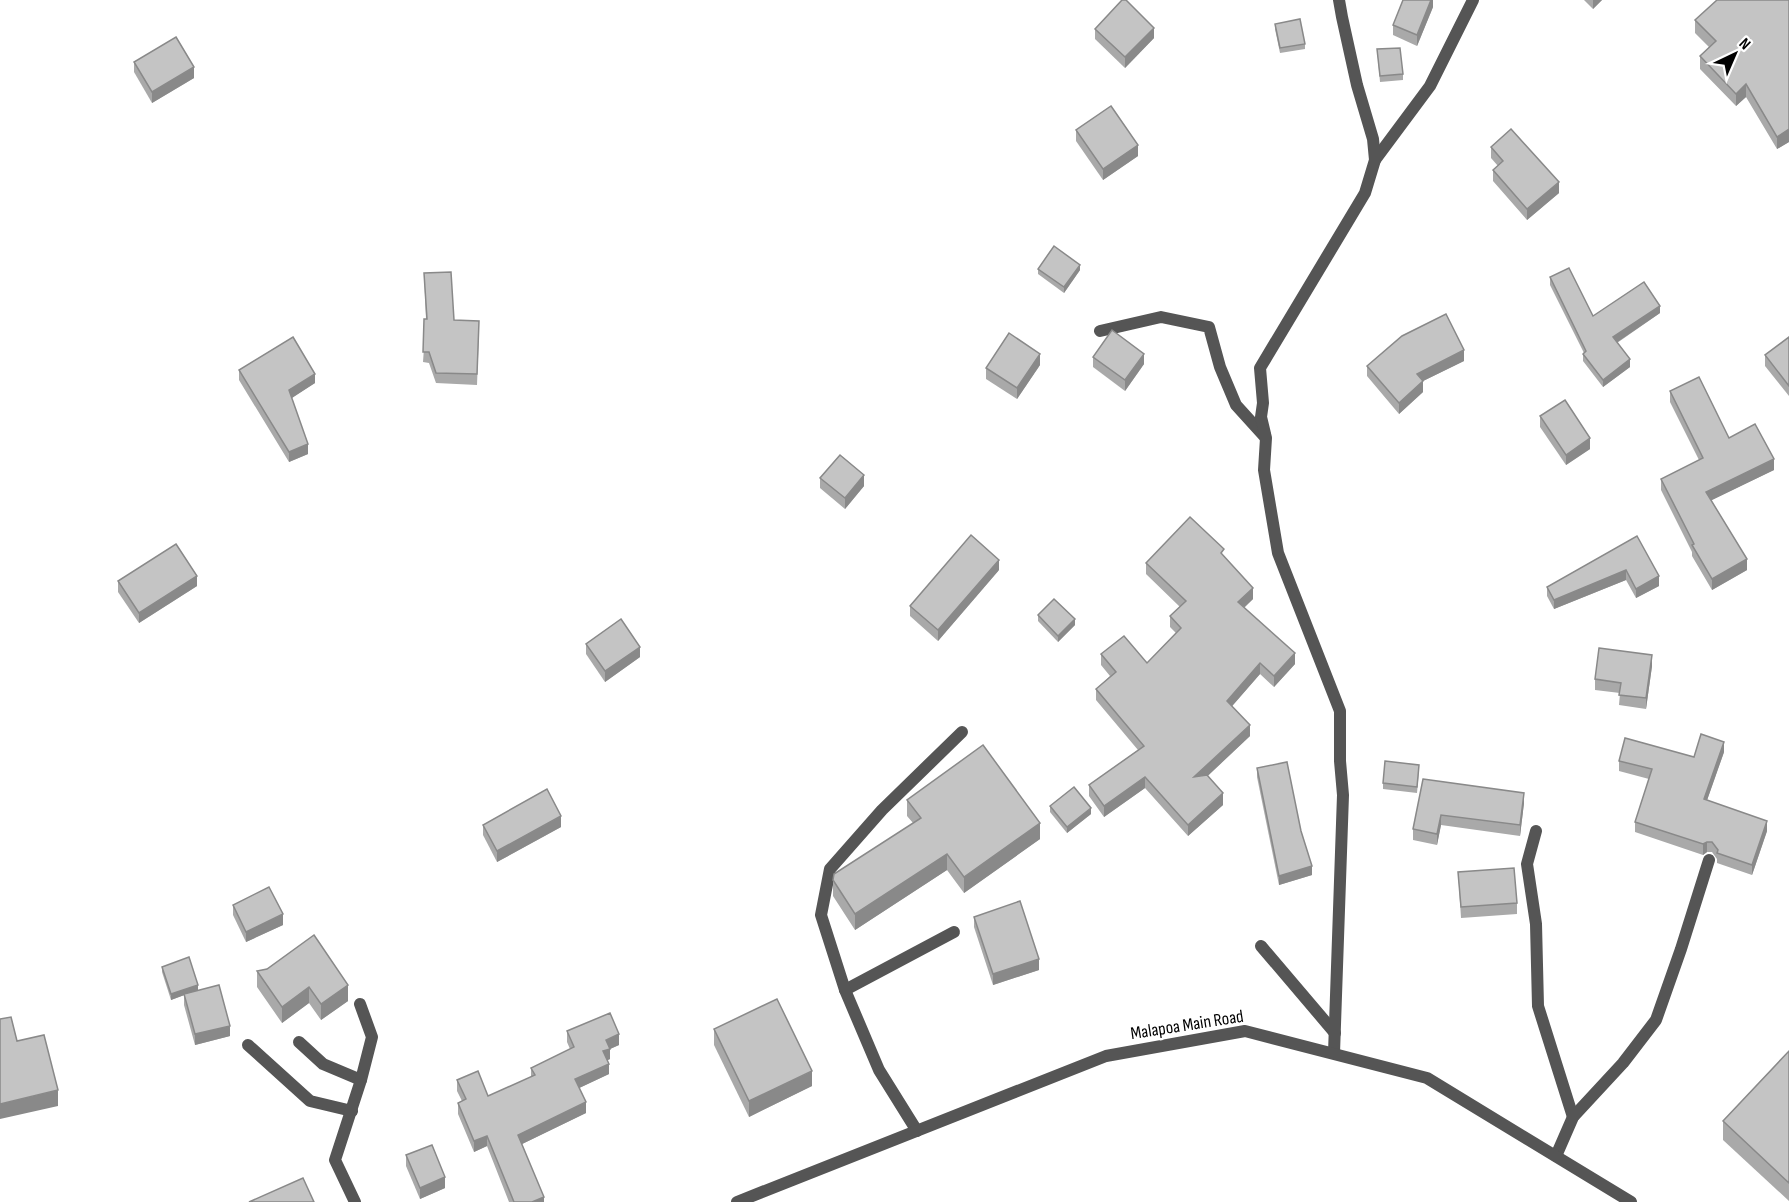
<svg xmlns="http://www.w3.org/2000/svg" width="1789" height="1202" viewBox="0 0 1789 1202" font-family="'Sofia Sans Condensed',sans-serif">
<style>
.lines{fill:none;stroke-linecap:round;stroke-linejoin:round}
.service{stroke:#555;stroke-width:12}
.minor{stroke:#555;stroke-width:12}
.wall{fill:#a9a9a9}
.shaded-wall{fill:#898989}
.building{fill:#c4c4c4;stroke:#898989;stroke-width:1.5}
.labels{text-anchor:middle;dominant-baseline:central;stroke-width:4.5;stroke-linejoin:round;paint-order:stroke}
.street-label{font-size:18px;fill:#000;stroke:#fff}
</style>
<rect width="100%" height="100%" fill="#fff"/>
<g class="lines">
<g class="service">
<path d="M1536,831L1527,864L1536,924L1538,1006L1573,1117"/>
<path d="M1261,946L1335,1033"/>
<path d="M845,990L954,932"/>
<path d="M299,1042L323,1064L361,1080"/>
<path d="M248,1045L310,1101L352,1111"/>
<path d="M917,1131L879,1070L845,990L821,915L830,869L882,810L962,732"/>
<path d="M1556,1156L1573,1117L1623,1063L1656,1020L1681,949L1709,860"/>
<path d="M355,1202L335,1160L361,1080L372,1037L360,1004"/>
</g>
<g class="minor">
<path d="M1375,160L1430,86L1473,0"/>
<path d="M1100,331L1161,317L1209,327L1220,367L1236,405L1265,437"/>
<path d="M1334,1053L1343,795L1340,761V711L1278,553L1264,470L1266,438L1261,417L1263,403L1260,368L1365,193L1375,160L1373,139L1357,85L1342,17L1339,0"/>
<path d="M737,1202L1106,1056L1245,1031L1427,1078L1631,1202"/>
</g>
</g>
<g class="wall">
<path d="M1433,0V7L1417,46L1393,35V25Z"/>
<path d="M1584,0H1602L1593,9Z"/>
<path d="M1789,0V142L1777,149L1746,97L1736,106L1700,69V56L1709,47L1695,33V20Z"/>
<path d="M1275,24L1305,44V49L1280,53L1275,29Z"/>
<path d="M1095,29L1154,38L1125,68L1095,39Z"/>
<path d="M1377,49L1403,74V80L1380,82Z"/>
<path d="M134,62L194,78L152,103L134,72Z"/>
<path d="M1076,130L1138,156L1103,180L1076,141Z"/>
<path d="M1491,147L1559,193L1527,220L1493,181V170L1498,166L1491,158Z"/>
<path d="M1038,269L1080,270L1064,293L1038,274Z"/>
<path d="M424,273L454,320L479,332L477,385L436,383L429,363L423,362L426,319Z"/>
<path d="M1550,277L1593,316L1660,313L1617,343L1630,367L1603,387L1583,361V354L1584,353L1550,285Z"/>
<path d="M1789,337V396L1765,366V355Z"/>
<path d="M1093,357L1144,364L1125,391L1093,367Z"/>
<path d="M1464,361L1423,381V392L1399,414L1367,376V366Z"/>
<path d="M1040,365L1017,399L986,379V368Z"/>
<path d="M239,370L315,383L291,398L308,454L289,462L239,380Z"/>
<path d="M1670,391L1729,438L1774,470L1711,500L1747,570L1712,590L1692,556V552L1661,490V479L1699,460L1670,402Z"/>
<path d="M1540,416L1590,449L1566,465L1540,427Z"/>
<path d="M820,478L864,486L845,509L820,488Z"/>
<path d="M1637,536L1659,586L1636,598L1626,580L1554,609L1547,596V587Z"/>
<path d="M1224,556L1253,599L1244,608L1295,664L1274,687L1260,674L1232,706L1250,736L1207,776L1223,805L1188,836L1145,788L1104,817L1089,796V785L1138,750L1096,700V689L1110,676L1101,665V654L1147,663L1176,633L1170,627V616L1180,607L1146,574V563Z"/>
<path d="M999,570L938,641L910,616V606Z"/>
<path d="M118,581L197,586L139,623L118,592Z"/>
<path d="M1038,615L1075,625L1058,642L1038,621Z"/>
<path d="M586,644L640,657L605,682L586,654Z"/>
<path d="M1652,666L1646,709L1619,705L1620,693L1595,690V679Z"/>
<path d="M1724,752L1707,800L1767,831L1752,875L1717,863V859L1712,852H1707L1703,855L1635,832V822L1649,779L1619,771V761L1694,757Z"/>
<path d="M1257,768L1301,831L1312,875L1279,885L1257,777Z"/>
<path d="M1419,770L1417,793L1383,789V783Z"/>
<path d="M1423,779L1524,803L1520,836L1441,825L1437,845L1413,840V829Z"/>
<path d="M907,800L1040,839L964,893L947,870L855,930L833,896V880L913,823L907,816Z"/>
<path d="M1050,806L1091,814L1067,833L1050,812Z"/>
<path d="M483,825L561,827L497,862L483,835Z"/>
<path d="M1458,872L1517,903V914L1461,918Z"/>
<path d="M233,905L283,925L246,942L233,915Z"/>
<path d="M974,917L1039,970L993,985L974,927Z"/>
<path d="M162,967L198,990L230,1036L195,1045L184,1005V995L171,1000L162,972Z"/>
<path d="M267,969L348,1001L321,1020L309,1003L282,1023L257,987V971Z"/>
<path d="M714,1029L812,1086L749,1117L714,1045Z"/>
<path d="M567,1031L619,1045L610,1049V1059L608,1060L609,1074L579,1088L586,1113L522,1144L544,1202H509L487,1146L474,1152L458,1114V1103L462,1101L457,1091V1080L488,1096L531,1077V1068L570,1049L567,1042Z"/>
<path d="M1789,1051V1201L1723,1140V1121Z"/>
<path d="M406,1155L445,1188L420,1199L406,1166Z"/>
</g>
<g class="shaded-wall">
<path d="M1431,0H1433V7L1417,46V35Z"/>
<path d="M1593,0H1602L1593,9Z"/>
<path d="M1154,28V38L1125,68V57Z"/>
<path d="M194,67V78L152,103V92Z"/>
<path d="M1746,84V97L1736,106V94Z"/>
<path d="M1789,129V142L1777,149V137Z"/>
<path d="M1138,145V156L1103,180V169Z"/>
<path d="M1559,182V193L1527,220V209Z"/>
<path d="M1080,265V270L1064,293V287Z"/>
<path d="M1660,306V313L1613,345V337Z"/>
<path d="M1464,350V361L1417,384V374Z"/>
<path d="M1040,354V365L1017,399V388Z"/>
<path d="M1144,354V364L1125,391V380Z"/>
<path d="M1630,359V367L1603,387V380Z"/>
<path d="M315,374V383L289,400V390Z"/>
<path d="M1423,381V392L1399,414V403Z"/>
<path d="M1590,438V449L1566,465V455Z"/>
<path d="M308,444V454L289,462V452Z"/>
<path d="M1774,459V470L1706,503V492Z"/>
<path d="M864,475V486L845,509V498Z"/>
<path d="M1747,559V570L1712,590V579Z"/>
<path d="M999,560V570L938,641V630Z"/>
<path d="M1626,570V580L1554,609V600Z"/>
<path d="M197,576V586L139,623V613Z"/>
<path d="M1659,576V586L1636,598V589Z"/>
<path d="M1253,588V599L1238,613V602Z"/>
<path d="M1075,619V625L1058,642V636Z"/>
<path d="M640,647V657L605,682V671Z"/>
<path d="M1295,653V664L1274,687V676Z"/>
<path d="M1652,655V666L1646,709V698Z"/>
<path d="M1260,663V674L1227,712V701Z"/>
<path d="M1250,725V736L1194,789V777Z"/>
<path d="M1724,742V752L1704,809V799Z"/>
<path d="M1145,777V788L1104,817V806Z"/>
<path d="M1223,793V805L1188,836V825Z"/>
<path d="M1524,793V803L1520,836V825Z"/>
<path d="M1091,808V814L1067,833V827Z"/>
<path d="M1441,815V825L1437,845V834Z"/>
<path d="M561,816V827L497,862V851Z"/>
<path d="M1767,821V831L1752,875V865Z"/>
<path d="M1040,823V839L964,893V877Z"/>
<path d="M1707,842V852L1703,855V844Z"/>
<path d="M947,854V870L855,930V914Z"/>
<path d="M1312,866V875L1279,885V876Z"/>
<path d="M283,914V925L246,942V932Z"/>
<path d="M1039,959V970L993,985V974Z"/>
<path d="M198,985V990L171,1000V994Z"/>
<path d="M348,985V1001L321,1020V1004Z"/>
<path d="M309,987V1003L282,1023V1007Z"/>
<path d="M230,1026V1036L195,1045V1034Z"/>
<path d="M619,1034V1045L610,1049V1059L603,1062V1051L606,1040Z"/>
<path d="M609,1064V1074L575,1090V1079Z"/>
<path d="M812,1071V1086L749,1117V1101Z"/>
<path d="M58,1090V1106L0,1119V1104Z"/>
<path d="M586,1102V1113L518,1146V1135Z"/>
<path d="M487,1136V1146L474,1152V1141Z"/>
<path d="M445,1177V1188L420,1199V1188Z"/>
<path d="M544,1197V1202H532Z"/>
</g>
<g class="building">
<path d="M1122,0H1126L1154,28L1125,57L1095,29Z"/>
<path d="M1403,0H1431L1417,35L1393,25Z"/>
<path d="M1717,0H1789V129L1777,137L1746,84L1736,94L1700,56L1716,41L1695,20Z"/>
<path d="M1300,19L1305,44L1280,48L1275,24Z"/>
<path d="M176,37L194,67L152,92L134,62Z"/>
<path d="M1400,48L1403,74L1380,76L1377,49Z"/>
<path d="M1111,106L1138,145L1103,169L1076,130Z"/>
<path d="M1511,129L1559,182L1527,209L1493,170L1503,161L1491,147Z"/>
<path d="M1054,246L1080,265L1064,287L1038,269Z"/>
<path d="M1569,268L1593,316L1644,282L1660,306L1613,337L1630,359L1603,380L1583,354L1586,351L1550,277Z"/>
<path d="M451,272L454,320L479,321L477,374L436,373L429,352H423L424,319H427L424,273Z"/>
<path d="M1446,314L1464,350L1417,374L1423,381L1399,403L1367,366L1402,336Z"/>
<path d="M1112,330L1144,354L1125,380L1093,357Z"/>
<path d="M1009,333L1040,354L1017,388L986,368Z"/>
<path d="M293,337L315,374L289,390L308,444L289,452L239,370Z"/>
<path d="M1789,337V386L1765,355Z"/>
<path d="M1699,377L1729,438L1755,424L1774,459L1706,492L1747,559L1712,579L1692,545L1694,544L1661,479L1703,458L1670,391Z"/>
<path d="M1565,400L1590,438L1566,455L1540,416Z"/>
<path d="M840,455L864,475L845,498L820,478Z"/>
<path d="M1190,517L1224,549L1221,553L1253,588L1238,602L1295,653L1274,676L1260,663L1227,701L1250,725L1194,777L1207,775L1223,793L1188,825L1145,777L1104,806L1089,785L1144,746L1096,689L1116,672L1101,654L1124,636L1147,663L1181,628L1170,616L1186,601L1146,563Z"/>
<path d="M971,535L999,560L938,630L910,606Z"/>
<path d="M1637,536L1659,576L1636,589L1626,570L1554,600L1547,587Z"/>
<path d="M176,544L197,576L139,613L118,581Z"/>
<path d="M1054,599L1075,619L1058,636L1038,615Z"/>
<path d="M621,619L640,647L605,671L586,644Z"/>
<path d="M1599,648L1652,655L1646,698L1619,695L1621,683L1595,679Z"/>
<path d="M1701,734L1724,742L1704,799L1767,821L1752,865L1717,853L1718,850L1712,842H1707L1703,844L1635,822L1652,769L1619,761L1625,738L1694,757Z"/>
<path d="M983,745L1040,823L964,877L947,854L855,914L833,880L834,874L921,818L907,800Z"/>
<path d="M1385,761L1419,765L1417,787L1383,783Z"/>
<path d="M1287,762L1301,831L1312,866L1279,876L1257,768Z"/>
<path d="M1423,779L1524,793L1520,825L1441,815L1437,834L1413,829Z"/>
<path d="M1074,787L1091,808L1067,827L1050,806Z"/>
<path d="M547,789L561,816L497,851L483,825Z"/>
<path d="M1514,868L1517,903L1461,907L1458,872Z"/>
<path d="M269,887L283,914L246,932L233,905Z"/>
<path d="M1020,901L1039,959L993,974L974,917Z"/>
<path d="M314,935L348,985L321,1004L309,987L282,1007L257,971L267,969Z"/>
<path d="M189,957L198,985L171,994L162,967Z"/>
<path d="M219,985L230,1026L195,1034L184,994Z"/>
<path d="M777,999L812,1071L749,1101L714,1029Z"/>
<path d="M610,1013L619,1034L606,1040L610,1049L603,1051L609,1064L575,1079L586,1102L518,1135L544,1197L532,1202H514L487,1136L474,1141L458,1103L466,1099L457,1080L478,1071L488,1096L535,1075L531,1068L574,1047L567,1031Z"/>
<path d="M11,1017L17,1041L44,1035L58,1090L0,1104V1019Z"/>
<path d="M1789,1051V1183L1723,1121Z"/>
<path d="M432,1145L445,1177L420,1188L406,1155Z"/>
<path d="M303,1178L314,1202H249Z"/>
</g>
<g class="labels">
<g class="street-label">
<text transform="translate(1187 1025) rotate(-9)">Malapoa Main Road</text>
</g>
</g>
<g transform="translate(1735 54) rotate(44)" stroke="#ffffff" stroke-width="4.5" paint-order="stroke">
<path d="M0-4.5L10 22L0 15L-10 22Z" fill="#000000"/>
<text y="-9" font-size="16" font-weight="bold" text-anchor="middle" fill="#000000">N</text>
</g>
</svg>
